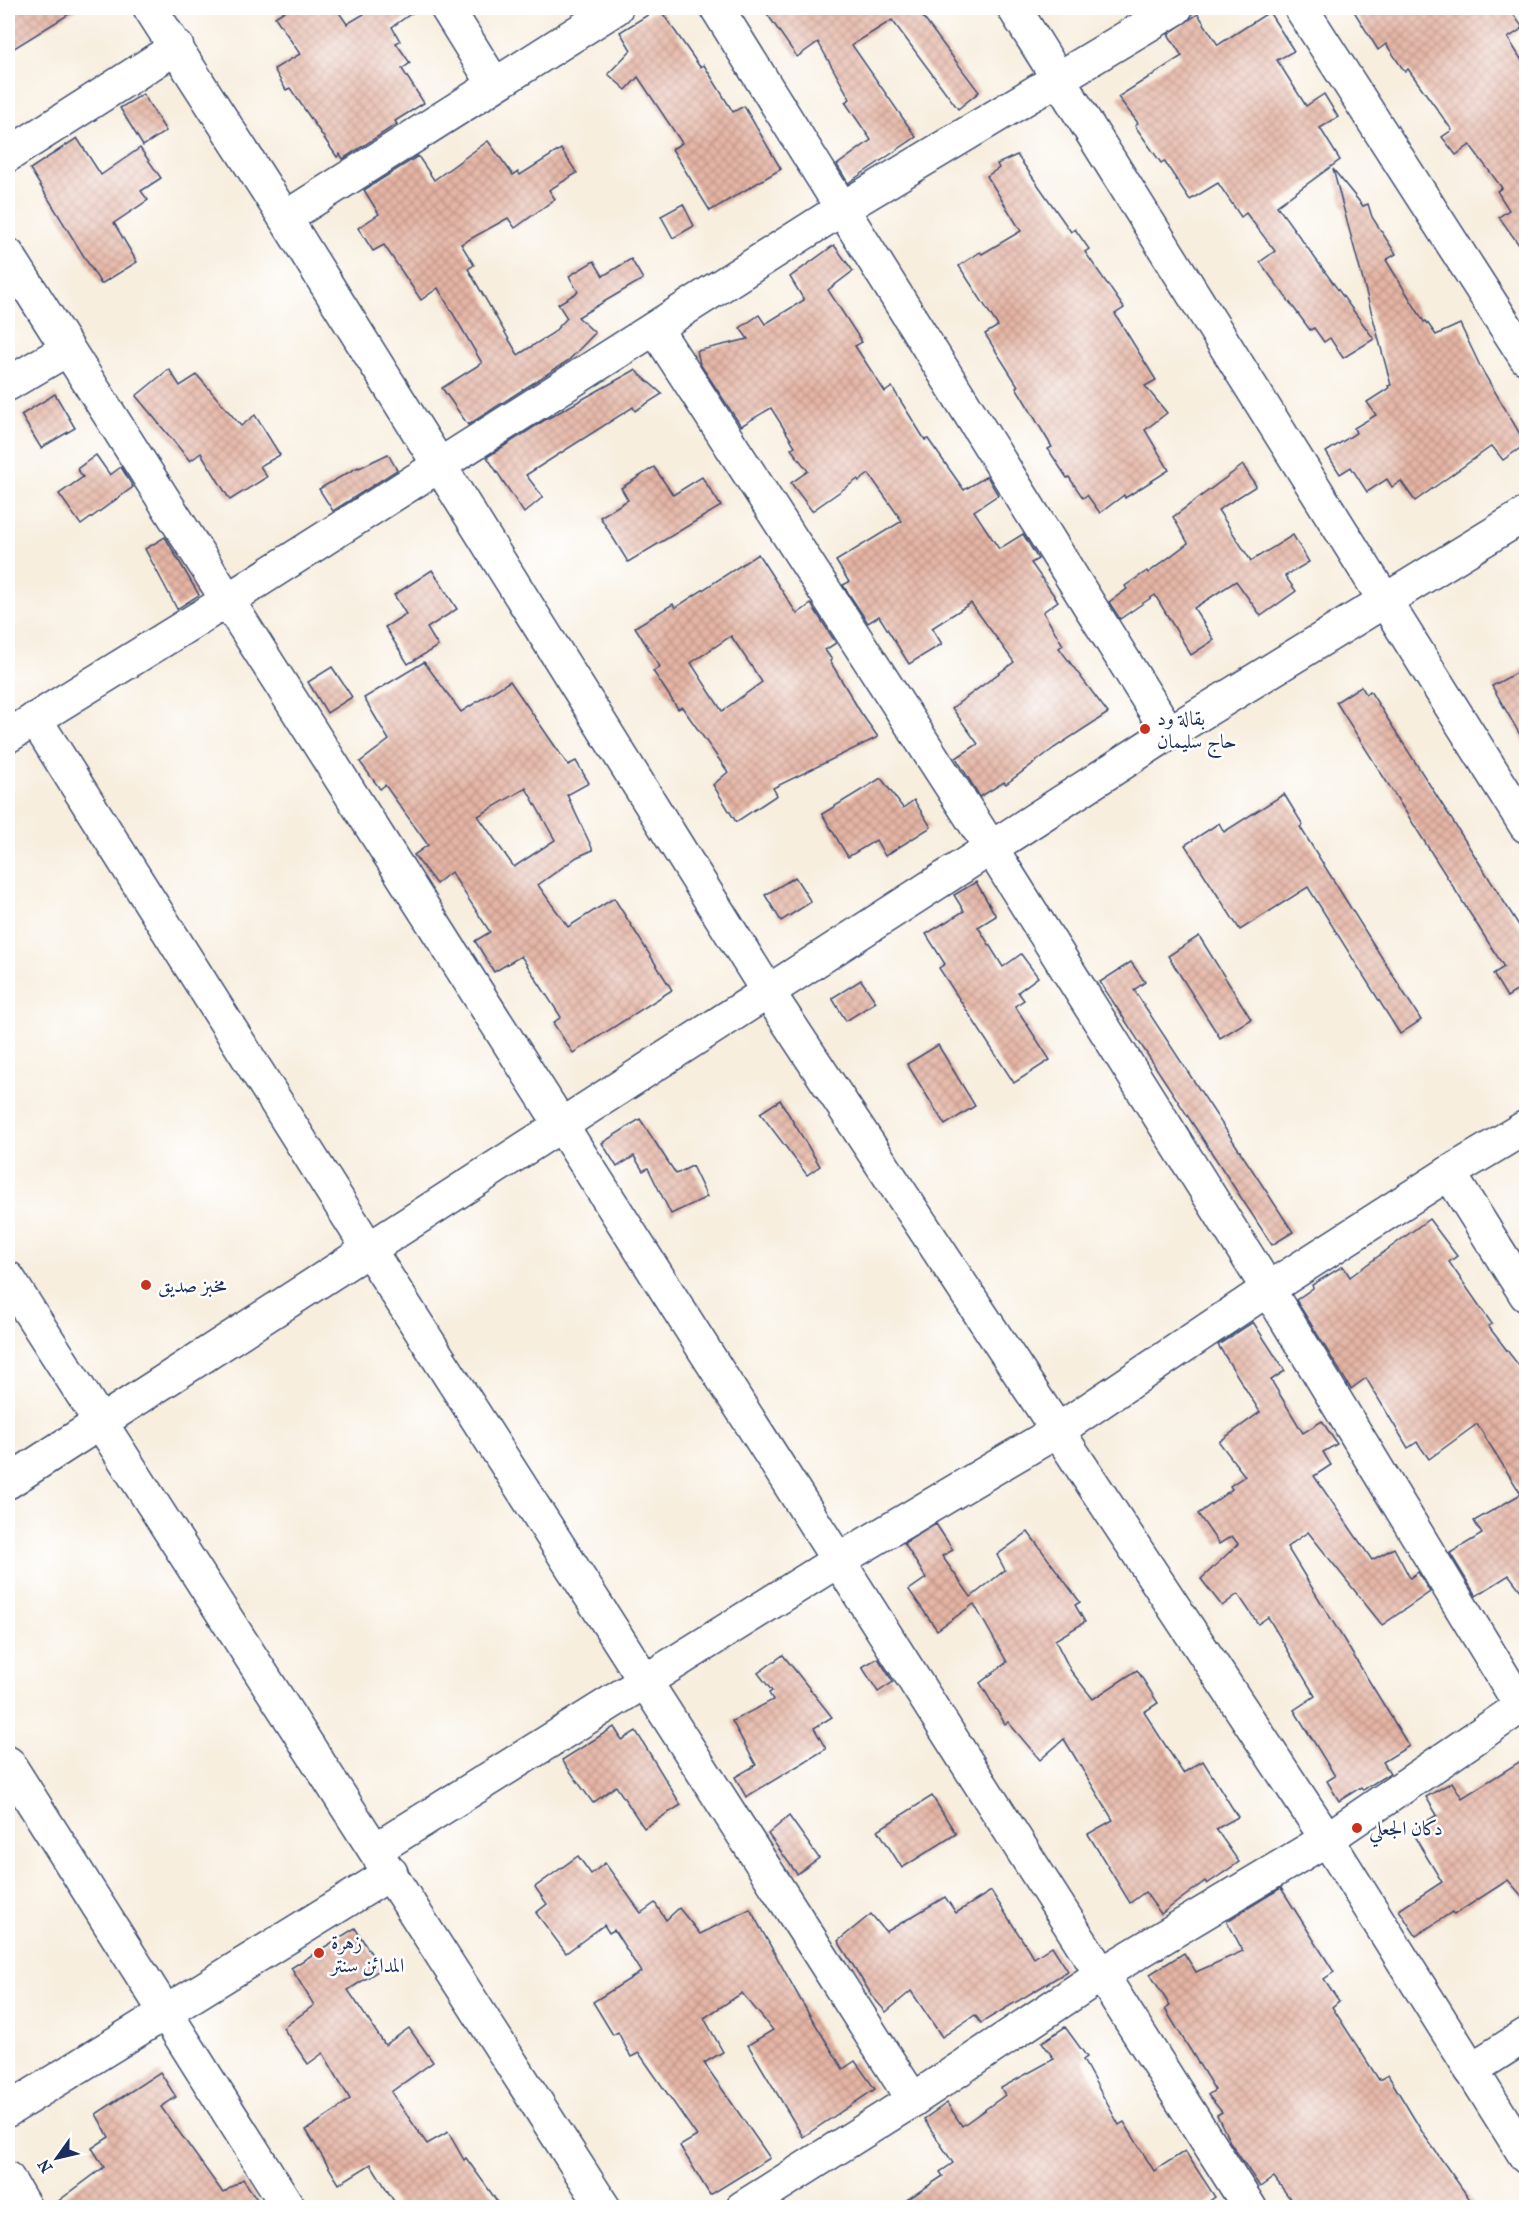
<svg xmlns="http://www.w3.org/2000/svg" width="1534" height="2215" viewBox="0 0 1534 2215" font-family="'IM FELL French Canon',Amiri,serif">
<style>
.building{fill:url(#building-cross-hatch);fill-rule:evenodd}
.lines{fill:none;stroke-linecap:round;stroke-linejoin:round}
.minor-casing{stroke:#3c4c71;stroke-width:36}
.minor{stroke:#fff;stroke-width:33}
.poi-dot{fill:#c8321e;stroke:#fff;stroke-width:2}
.labels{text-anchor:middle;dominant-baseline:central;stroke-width:5;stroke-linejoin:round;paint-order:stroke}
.poi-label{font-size:20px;fill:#1b2f5e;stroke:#fff;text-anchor:start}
</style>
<defs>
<pattern id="building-cross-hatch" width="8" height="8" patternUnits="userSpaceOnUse" patternTransform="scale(1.5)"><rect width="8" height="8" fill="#e6b5a4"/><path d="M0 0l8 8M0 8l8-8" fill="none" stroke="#ba9489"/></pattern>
</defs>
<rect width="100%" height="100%" fill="#fff"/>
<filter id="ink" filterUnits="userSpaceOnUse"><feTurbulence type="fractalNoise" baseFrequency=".0167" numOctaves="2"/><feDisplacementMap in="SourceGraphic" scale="12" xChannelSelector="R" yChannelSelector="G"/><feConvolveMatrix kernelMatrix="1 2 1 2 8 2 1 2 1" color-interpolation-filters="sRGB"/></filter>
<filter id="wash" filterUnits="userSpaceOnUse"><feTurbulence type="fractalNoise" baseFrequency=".008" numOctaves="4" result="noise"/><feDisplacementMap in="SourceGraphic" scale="24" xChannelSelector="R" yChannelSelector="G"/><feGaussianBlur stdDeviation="1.35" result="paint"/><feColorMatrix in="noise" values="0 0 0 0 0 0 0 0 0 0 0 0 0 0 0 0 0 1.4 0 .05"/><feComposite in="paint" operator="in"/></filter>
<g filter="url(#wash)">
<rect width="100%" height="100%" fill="#f7eede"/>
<g id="blocks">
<g class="building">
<path d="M8,8H79L8,52Z"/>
<path d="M289,8H336L347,24L374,8H419L392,27L400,41L396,43L410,63L402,69L424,103L395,121L397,124L343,159L340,154L337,157L290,88L286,90L274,69L300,54L275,17Z"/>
<path d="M659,8L700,67L704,65L733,112L744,106L781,169L710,211L672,149L682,143L638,77L626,90L608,74L631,50L620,32Z"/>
<path d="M763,8H916L979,92L958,109L892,20L852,45L916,137L848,183L837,165L871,140L845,102L850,99L818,42L797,57Z"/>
<path d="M1352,8H1509L1523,28L1508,38L1527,69V256L1499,217L1509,210L1497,191L1502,188L1470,145L1456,155L1442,137L1452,130L1408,69L1405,72L1386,44L1378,50Z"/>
<path d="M1269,12L1294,51L1277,60L1306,106L1324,94L1338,117L1320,128L1340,160L1277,206L1374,339L1343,358L1330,338L1324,342L1314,328L1310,330L1260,262L1275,251L1246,213L1241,217L1218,183L1190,200L1164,161L1161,163L1135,126L1138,123L1118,97L1182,56L1168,34L1198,14L1218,45Z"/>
<path d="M143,94L166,131L143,146L120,108Z"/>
<path d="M77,138L101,175L140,148L161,178L141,191L148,200L114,223L137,262L101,284L30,169Z"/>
<path d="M488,141L513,175L518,172L520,175L561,149L577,173L549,190L555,199L515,228L508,218L461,244L474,265L468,269L518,355L553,333L567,318L558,304L578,292L569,276L594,261L603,276L631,259L643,279L578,317L595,333L569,360L468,425L442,388L482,363L438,288L421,300L384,245L373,251L358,228L379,214L364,190L418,156L434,180Z"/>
<path d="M1017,155L1071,232L1075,229L1089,249L1085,252L1124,308L1115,314L1156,380L1145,386L1167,413L1145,430L1169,470L1125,498L1124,495L1100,513L1087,495L1083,498L1069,477L1067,478L1048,449L1052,447L1016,387L1018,386L985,334L998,326L959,266L980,252L982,254L1021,231L987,176L999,168L997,164Z"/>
<path d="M1333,169L1363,206L1368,204L1372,217L1396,254L1386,260L1424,322L1426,321L1436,335L1460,324L1482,370L1526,444L1503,460L1492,446L1415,501L1401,481L1392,487L1387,479L1367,492L1351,467L1340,474L1326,452L1356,433L1354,428L1376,415L1367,402L1389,388L1388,386L1391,385Z"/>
<path d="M683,204L694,226L673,238L661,216Z"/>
<path d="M834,245L853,271L828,290L862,342L855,346L885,392L892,387L925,440L928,439L964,490L987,476L998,495L974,511L999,549L1023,534L1038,559L1031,563L1058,601L1043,612L1063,645L1059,648L1108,713L1054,748L1006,784L1004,782L980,797L956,758L978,744L952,708L1014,662L971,603L932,628L942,644L909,664L879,616L868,623L843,585L849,582L836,561L902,521L869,474L859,481L858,479L812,511L791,483L808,471L791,449L795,446L771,408L741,426L700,364L697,351L748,339L740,328L759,315L765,324L804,300L790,277Z"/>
<path d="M169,369L180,386L197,375L241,426L255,415L280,455L260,466L267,477L230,500L201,453L190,461L136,396Z"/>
<path d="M635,370L662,394L635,411L633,407L526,475L543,497L524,513L487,457L545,420Z"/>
<path d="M55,394L75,428L41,448L21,415Z"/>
<path d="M388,454L397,470L333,511L319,489L358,467L359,468Z"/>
<path d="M96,455L110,475L121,467L133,487L81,525L59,494L83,477L77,469Z"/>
<path d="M1243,465L1256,486L1218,510L1251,561L1293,535L1309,562L1285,576L1296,591L1261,616L1236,581L1194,608L1214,640L1191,655L1155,595L1120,619L1109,602L1127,589L1125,586L1147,571L1148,573L1188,543L1173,517Z"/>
<path d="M654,467L673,495L702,477L721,506L628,562L600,517L628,500L621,488Z"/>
<path d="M165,537L199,595L177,609L145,549Z"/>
<path d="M758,554L797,614L811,604L836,643L825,650L832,660L830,661L861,713L878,737L773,788L777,795L736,822L713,785L728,772L682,707L678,709L653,671L660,667L635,627L673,604L675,608ZM731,636L762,682L722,711L691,663Z"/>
<path d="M432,570L457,609L427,628L438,646L408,664L385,627L406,614L394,595Z"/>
<path d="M424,662L461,712L510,681L568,765L576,761L589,783L567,795L593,850L577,857L538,885L568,927L614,898L672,990L573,1053L553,1023L561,1017L521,956L494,972L475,941L490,932L451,872L436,884L414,855L428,845L385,785L380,789L360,762L389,740L364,698ZM526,788L555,840L514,867L478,816Z"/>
<path d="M332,667L352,697L327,713L308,682Z"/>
<path d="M1527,667V747L1492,686Z"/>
<path d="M1361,686L1366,694L1370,691L1527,938V1002L1518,990L1507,997L1493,974L1504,967L1336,702Z"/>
<path d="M881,778L903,808L914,800L931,827L885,856L876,840L848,857L822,814Z"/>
<path d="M1284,794L1303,825L1300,827L1421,1020L1400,1034L1308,887L1240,930L1185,845L1219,823L1224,832Z"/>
<path d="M795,877L811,902L781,921L765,895Z"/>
<path d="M976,882L996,916L978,927L1003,967L1021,954L1038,977L1018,992L1024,1000L1015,1006L1050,1060L1014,1083L939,968L945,964L926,934L964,911L954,895Z"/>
<path d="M1199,936L1251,1019L1220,1038L1168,956Z"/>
<path d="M1131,962L1145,982L1134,990L1293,1232L1272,1245L1100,982Z"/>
<path d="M861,980L876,1002L846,1021L832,998Z"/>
<path d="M938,1045L975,1106L945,1125L907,1064Z"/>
<path d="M780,1100L820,1166L807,1175L760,1113Z"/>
<path d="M640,1119L676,1174L692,1166L707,1197L671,1214L648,1168L643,1171L634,1156L617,1167L602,1143Z"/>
<path d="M1429,1219L1457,1256L1449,1262L1492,1324L1488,1326L1527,1376V1599L1509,1575L1476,1596L1450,1553L1482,1534L1474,1521L1521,1494L1477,1424L1429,1459L1417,1442L1408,1448L1366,1378L1351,1389L1296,1300L1313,1288L1312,1285L1343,1266L1350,1277Z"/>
<path d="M1253,1322L1285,1371L1271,1380L1303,1433L1322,1421L1337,1444L1323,1452L1331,1465L1314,1476L1372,1560L1394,1548L1410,1578L1418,1572L1430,1592L1382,1625L1308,1532L1287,1547L1409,1746L1383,1762L1390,1773L1363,1790L1361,1787L1339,1801L1327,1781L1335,1776L1294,1710L1315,1696L1268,1617L1258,1624L1238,1594L1222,1606L1201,1579L1238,1544L1232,1536L1219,1544L1198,1514L1232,1489L1230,1486L1245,1476L1219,1442L1260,1412L1218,1345Z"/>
<path d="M936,1524L953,1550L942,1556L971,1597L1005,1570L997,1555L1028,1532L1080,1602L1075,1605L1085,1622L1055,1640L1071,1671L1093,1699L1137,1670L1158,1703L1144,1712L1183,1773L1203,1761L1238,1817L1216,1829L1239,1862L1207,1884L1205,1881L1161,1914L1145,1892L1130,1903L1088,1834L1113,1820L1064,1739L1040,1760L1008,1722L1005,1724L980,1683L1007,1662L974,1604L937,1630L909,1590L926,1578L904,1543Z"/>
<path d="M783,1655L832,1717L814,1728L826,1749L746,1797L735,1777L756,1765L732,1721L773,1700L769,1693L772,1691L758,1673Z"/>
<path d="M878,1658L893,1682L878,1692L862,1667Z"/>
<path d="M614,1727L622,1740L636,1731L681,1805L644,1828L616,1786L593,1803L562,1760Z"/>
<path d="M1527,1757V1902L1508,1880L1454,1915L1452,1912L1416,1936L1399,1910L1442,1882L1411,1831L1437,1815L1426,1797L1452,1782L1462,1798Z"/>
<path d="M932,1796L956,1834L902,1868L878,1830Z"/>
<path d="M789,1816L819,1858L797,1874L768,1834Z"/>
<path d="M578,1856L591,1874L605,1863L641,1913L655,1903L666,1920L679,1908L700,1934L750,1909L803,2004L843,2069L855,2061L875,2089L803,2137L748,2045L773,2030L742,1993L704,2018L723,2052L704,2063L770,2158L710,2195L680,2146L697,2136L639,2053L631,2057L618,2032L613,2035L593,2002L641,1972L614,1930L609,1933L604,1925L566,1953L536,1913L547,1904L535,1887Z"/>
<path d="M1281,1888L1334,1972L1324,1979L1339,2001L1332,2007L1379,2080L1388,2075L1424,2135L1476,2208H1297L1274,2177L1260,2187L1230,2142L1217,2115L1222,2112L1208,2095L1215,2090L1165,2009L1170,2006L1150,1974L1184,1953L1196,1972L1243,1951L1227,1921Z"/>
<path d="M991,1891L1034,1958L1052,1946L1068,1971L981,2023L975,2015L942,2037L911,1991L886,2012L872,1996L838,1941L871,1914L886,1932L945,1897L956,1913Z"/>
<path d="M355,1928L381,1969L348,1990L385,2045L409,2028L433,2062L391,2092L427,2144L448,2132L464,2160L466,2158L502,2208H398L371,2164L339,2184L306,2130L338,2109V2108L350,2099L323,2053L308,2064L283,2028L314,2005L291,1968Z"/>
<path d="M1065,2027L1087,2057L1083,2060L1119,2125L1124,2122L1154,2171L1185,2151L1215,2197L1200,2208L896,2207L943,2176L940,2172L953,2163L924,2119L947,2103L962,2126L1005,2095L1001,2088L1054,2059L1042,2042Z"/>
<path d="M160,2072L176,2097L161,2107L223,2193L243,2179L263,2208H49L104,2167L92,2148L109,2137L96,2114Z"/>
</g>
</g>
</g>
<g filter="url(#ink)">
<use href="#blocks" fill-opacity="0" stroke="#3c4c71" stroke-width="1.5"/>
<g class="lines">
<defs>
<g id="minor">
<path d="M150,8L285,218L768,992L1327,1839L1526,2157"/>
<path d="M447,8L494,84"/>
<path d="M717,8L1169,733"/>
<path d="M1014,8L1526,826"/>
<path d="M1301,8L1526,358"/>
<path d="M8,155L177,47"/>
<path d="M285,218L616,8"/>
<path d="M8,255L1250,2208"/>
<path d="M655,328L991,848L1268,1289L1521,1706"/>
<path d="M8,384L66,350"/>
<path d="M35,719L368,1248L913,2100"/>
<path d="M8,736L228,600L843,208L1176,8"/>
<path d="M1449,1173L1526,1295"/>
<path d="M8,1278L604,2208"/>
<path d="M8,1482L1169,733L1526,514"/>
<path d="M8,1763L289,2208"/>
<path d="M375,1850L839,1560L1057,1431L1268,1289L1449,1173L1526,1127"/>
<path d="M1471,2070L1526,2035"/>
<path d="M8,2110L391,1873"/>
<path d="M8,2179L25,2208"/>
<path d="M742,2208L913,2100L1102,1974L1327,1839L1526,1703"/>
</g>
</defs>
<use href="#minor" class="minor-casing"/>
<use href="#minor" class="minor"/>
</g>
</g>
<g class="poi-dot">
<circle cx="1145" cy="729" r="6"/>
<circle cx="146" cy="1285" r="6"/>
<circle cx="1357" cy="1828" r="6"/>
<circle cx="319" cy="1953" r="6"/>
</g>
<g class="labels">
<g class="poi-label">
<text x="1157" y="718">بقالة ود<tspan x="1157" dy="23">حاج سليمان</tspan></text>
<text x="158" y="1285">مخبز صديق</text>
<text x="1369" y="1828">دكان الجعلي</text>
<text x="331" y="1942">زهرة<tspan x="331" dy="23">المدائن سنتر</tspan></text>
</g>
</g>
<rect width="1534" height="2215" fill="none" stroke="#fff" stroke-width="30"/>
<g transform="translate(57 2158) rotate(236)" stroke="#ffffff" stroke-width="4.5" paint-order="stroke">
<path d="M0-4.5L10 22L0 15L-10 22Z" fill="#1b2f5e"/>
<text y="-9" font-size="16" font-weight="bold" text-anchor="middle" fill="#1b2f5e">N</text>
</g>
</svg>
